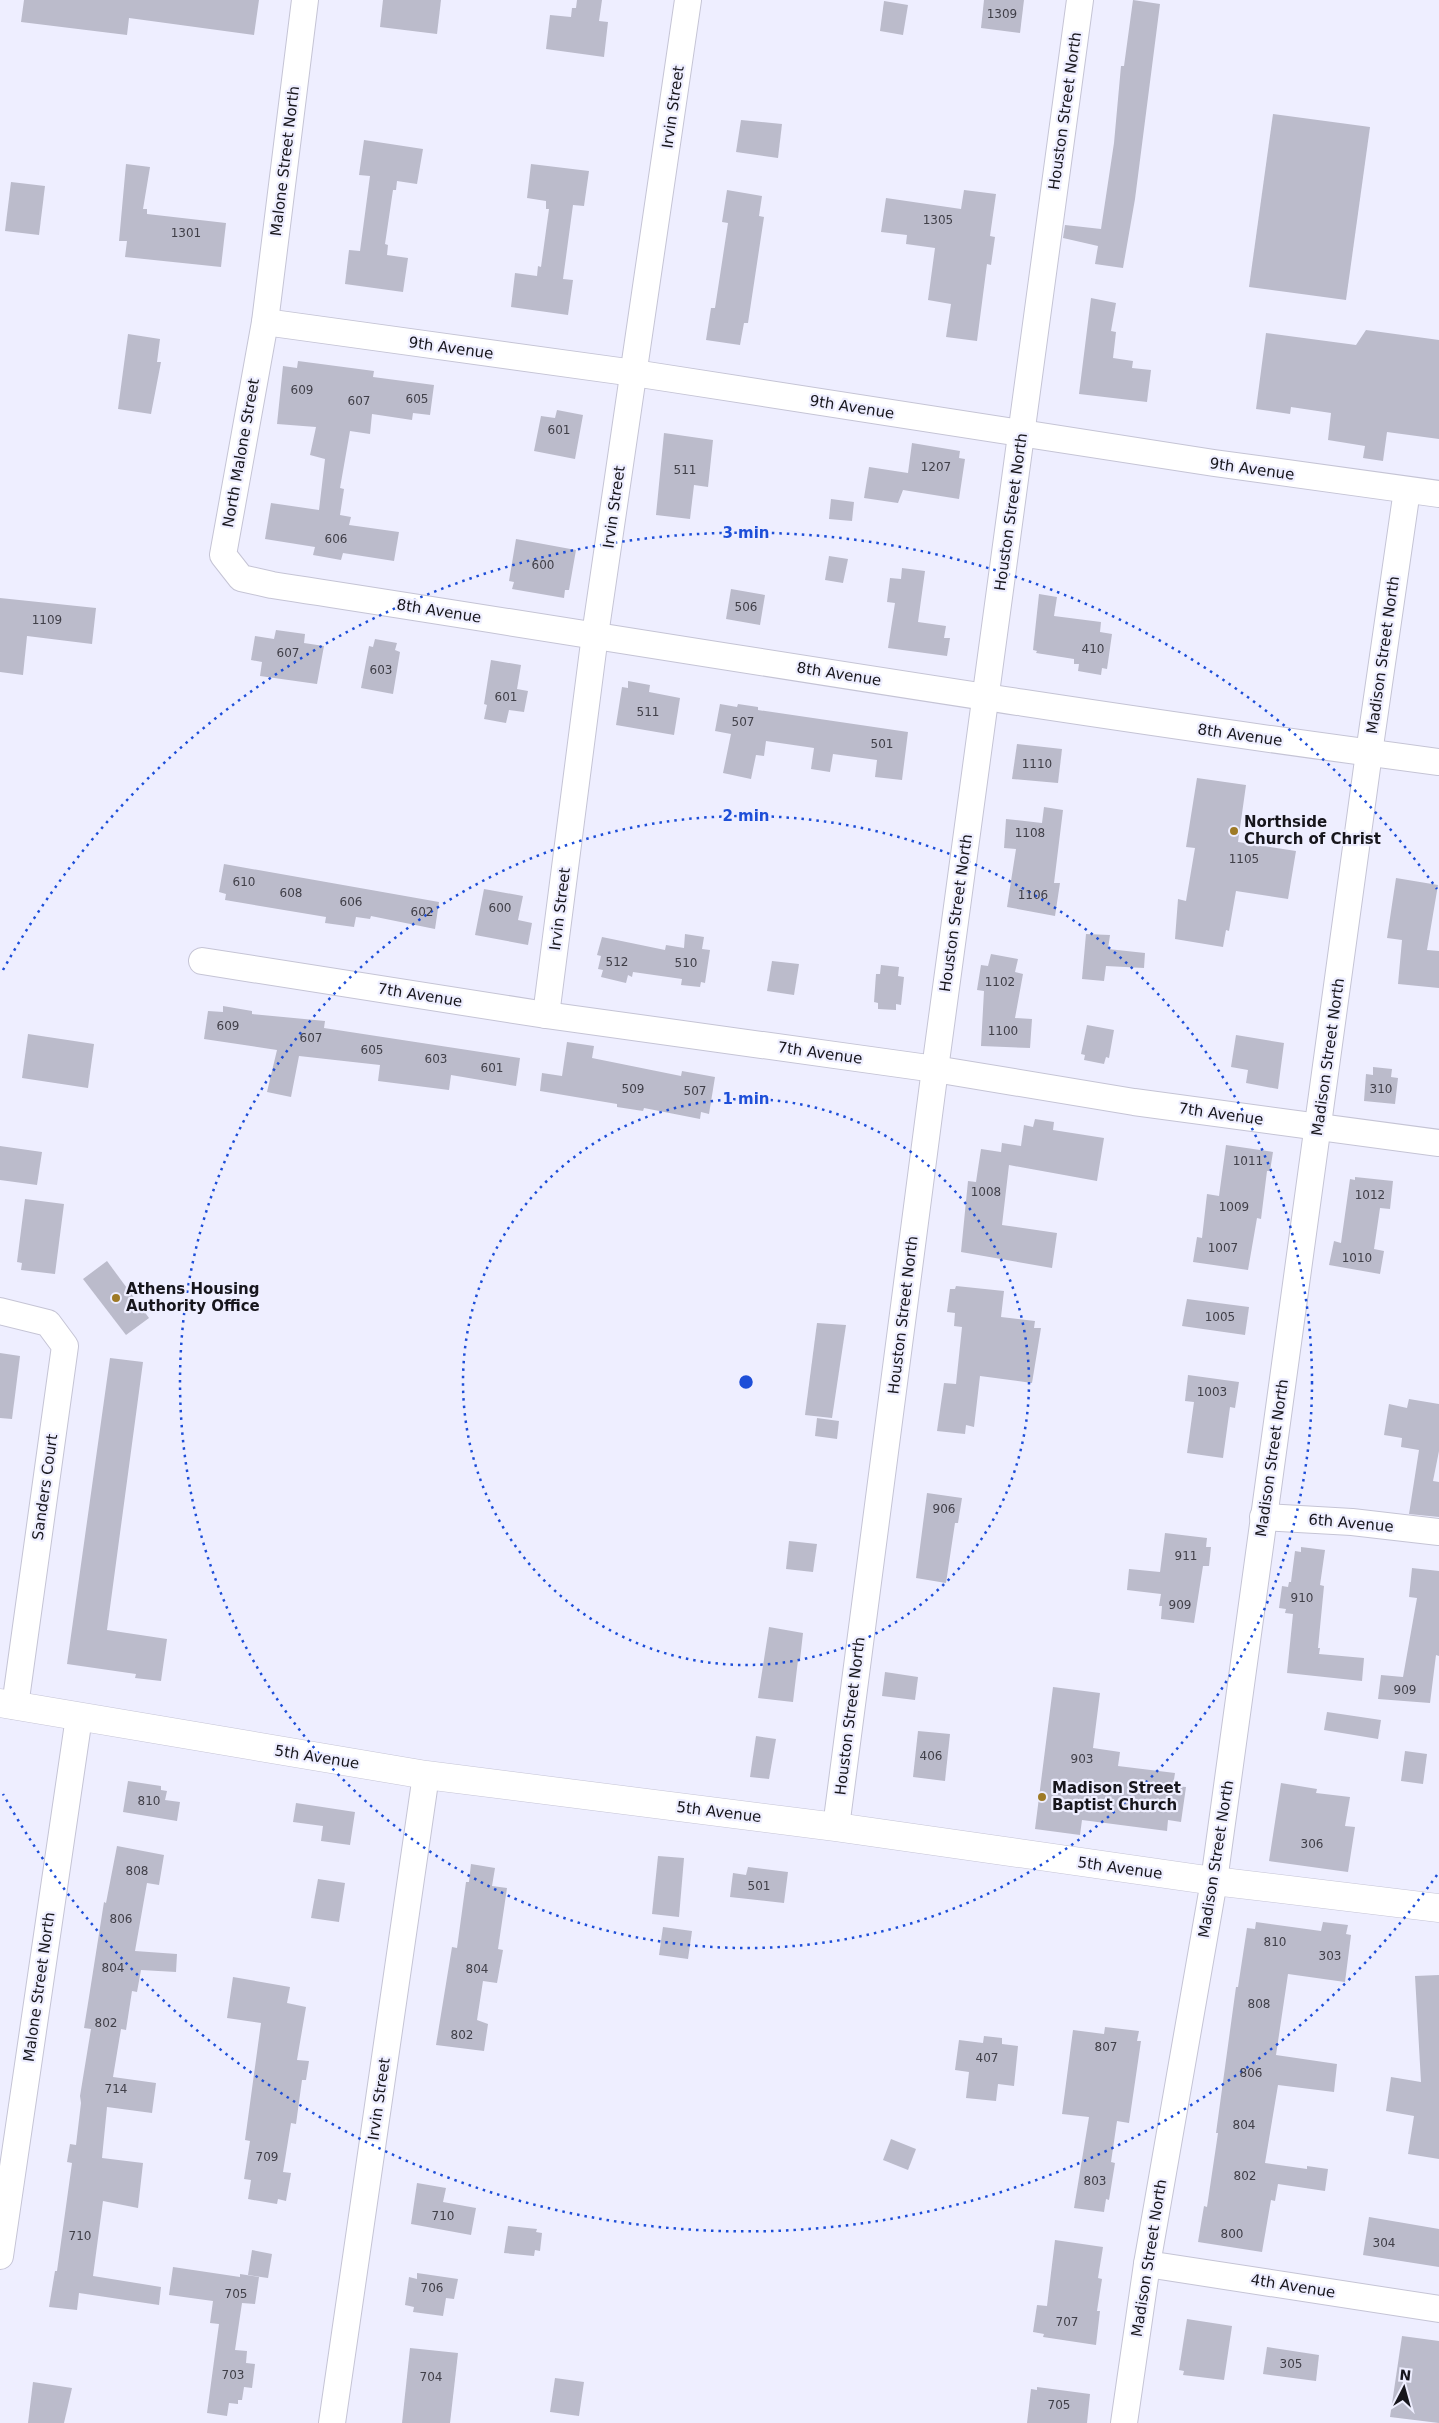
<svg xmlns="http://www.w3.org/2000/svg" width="1439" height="2423" viewBox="0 0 1439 2423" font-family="'DejaVu Sans',sans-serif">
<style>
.building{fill:#bbbbcb}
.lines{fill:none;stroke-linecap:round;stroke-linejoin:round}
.minor-casing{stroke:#c5c4d5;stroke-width:28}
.tertiary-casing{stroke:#c5c4d5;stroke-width:29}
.minor{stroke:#fff;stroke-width:26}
.tertiary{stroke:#fff;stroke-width:28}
.ring{fill:none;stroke:#1d4ed8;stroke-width:2.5;stroke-dasharray:2.5 5}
.poi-dot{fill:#9e7a26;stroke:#eef;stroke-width:2}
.labels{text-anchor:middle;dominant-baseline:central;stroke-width:4.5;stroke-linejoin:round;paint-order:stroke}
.number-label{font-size:12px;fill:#403f48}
.street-label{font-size:15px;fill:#17161c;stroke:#eef}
.poi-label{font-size:15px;font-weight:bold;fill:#17161c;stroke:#eef;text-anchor:start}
.centre{fill:#1d4ed8;stroke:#eef;stroke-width:2.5}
.ring-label{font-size:15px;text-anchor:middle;font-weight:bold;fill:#1d4ed8;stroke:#eef;stroke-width:4.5;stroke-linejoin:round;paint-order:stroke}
</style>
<rect width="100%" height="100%" fill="#eef"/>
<g class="building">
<path d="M24,0H259L254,35L129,18L127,35L21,22Z"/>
<path d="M383,0H441L437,34L380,27Z"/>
<path d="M577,0H602L599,21L608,22L604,57L546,49L550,15L571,17L572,8H576Z"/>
<path d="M984,0H1024L1020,33L981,28Z"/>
<path d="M1133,0L1160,4L1135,199L1123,268L1095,264L1098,246L1063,238L1065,225L1101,229L1114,143L1121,66H1124Z"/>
<path d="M884,1L908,5L903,35L880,31Z"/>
<path d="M1273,114L1370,127L1346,300L1249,287Z"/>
<path d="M741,120L782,124L778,158L736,152Z"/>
<path d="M364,140L423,149L417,184L397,181L396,190H393L385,244L388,245L387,255L408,258L403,292L345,284L349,250L360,251L370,176L359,175Z"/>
<path d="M126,164L150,167L143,209H147V214L226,223L221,267L125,257L127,241H119Z"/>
<path d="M531,164L589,171L584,206L573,205L563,279L573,280L568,315L511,307L515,273L537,276L538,266L541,267L549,209H546V201L527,198Z"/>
<path d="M11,182L45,186L39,235L5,231Z"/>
<path d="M727,190L762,196L759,216L764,217L748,323H744L740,345L706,340L711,308H715L728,223L722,222Z"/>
<path d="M964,190L996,194L990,236L995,237L991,265L987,264L977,341L946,337L951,304L928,300L935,248L906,244L907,235L881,232L886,198L961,209Z"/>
<path d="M1091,298L1116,303L1111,331L1116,332L1113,358L1133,361L1132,368L1151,370L1147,402L1079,394Z"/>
<path d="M1366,330L1439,340V439L1387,432L1383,461L1363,458L1365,446L1328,440L1331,413L1291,407L1290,414L1256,409L1266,333L1356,345Z"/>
<path d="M128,334L160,339L157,362H161L151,414L118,409Z"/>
<path d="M298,361L374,371L373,377L434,385L430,415L413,413L412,420L372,414L370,434L350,431L340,488L344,489L340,515L351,517L349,525L399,532L394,561L343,553L341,560L313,555L315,547L265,539L271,503L319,510L325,459L310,455L316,427L277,424L283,366L297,368Z"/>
<path d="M557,410L583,415L575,459L534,451L541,416L555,418Z"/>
<path d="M664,433L713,440L708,487L694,485L690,519L656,515Z"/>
<path d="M912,443L960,451L959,458L965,459L959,499L903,490L898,503L864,498L869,467L908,473Z"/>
<path d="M831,499L854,502L852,521L829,519Z"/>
<path d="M516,539L576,550L569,590H565L564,598L512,589L514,582L509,581Z"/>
<path d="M829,556L848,559L843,583L825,580Z"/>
<path d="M902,568L925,571L918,622L946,626L944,638H950L947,656L888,648L895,603L887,602L890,578L901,579Z"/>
<path d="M731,589L765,595L760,625L726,619Z"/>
<path d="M1039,594L1057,597L1054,616L1101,622L1100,632L1112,634L1107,669L1102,668L1101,675L1078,671L1079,664H1074V659L1036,653L1037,651L1033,650Z"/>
<path d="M0,598L96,608L92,644L27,636L23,675L0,672Z"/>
<path d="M276,630L305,634L304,643L324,646L317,684L260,676L262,662L251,660L255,636L274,639Z"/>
<path d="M375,639L397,643L395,650L400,652L393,694L361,688L369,646L373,647Z"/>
<path d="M491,660L521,665L517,689L528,691L524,712L509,710L506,723L484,719L487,705L484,704Z"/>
<path d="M628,681L650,685L649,692L680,698L674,735L616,725L622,687L628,688Z"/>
<path d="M720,704L737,707L738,704L758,707V710L908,732L902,780L875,777L877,760L833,754L830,772L811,769L814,748L766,741L764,756L756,755L751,779L723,773L731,734L715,731Z"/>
<path d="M1017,744L1062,749L1058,783L1012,779Z"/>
<path d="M1197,778L1246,785L1238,842L1296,851L1288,899L1236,891L1229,931L1226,930L1223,947L1175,939L1178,899L1186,901L1195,848L1186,847Z"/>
<path d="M1044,807L1063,810L1054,883H1060L1055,916L1007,907L1016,849L1004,848L1006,819L1042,823Z"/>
<path d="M224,864L439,902L435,929L371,916L370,919L356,917L354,927L325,923L326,917L225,900L226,894L219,892Z"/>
<path d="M1396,878L1438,885L1427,950L1439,951V988L1398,984L1402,940L1387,938Z"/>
<path d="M484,889L523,896L518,920L532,923L528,945L475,935Z"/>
<path d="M685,934L704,937L702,949L710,950L705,983L701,982L700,987L681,985L682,979L633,972L632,977L628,975L626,983L601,977L603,970L598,969L601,956L597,955L602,937L665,950L666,945L684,948Z"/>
<path d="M1086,934L1110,935L1108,949L1145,953L1144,968L1106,966L1104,981L1082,979Z"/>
<path d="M991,954L1018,959L1015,972L1023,974L1015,1018L1032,1019L1030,1048L981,1046L984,991L977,990L981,965L988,966Z"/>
<path d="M772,961L799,964L794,995L767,991Z"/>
<path d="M881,965L899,967L898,976L904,977L901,1005L896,1004V1010L878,1009V1003L874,1002L876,974H880Z"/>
<path d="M223,1006L252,1011V1014L325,1021L324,1028L520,1058L516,1086L451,1075L449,1090L378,1081L380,1065L299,1056L291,1097L267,1092L277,1050L204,1039L208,1011L223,1012Z"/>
<path d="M1087,1025L1114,1030L1109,1058L1106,1057L1104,1064L1084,1060L1085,1055L1081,1054Z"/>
<path d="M28,1034L94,1044L88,1088L22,1078Z"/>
<path d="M1236,1035L1284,1043L1278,1089L1246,1083L1248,1070L1231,1067Z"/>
<path d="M567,1042L594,1046L592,1058L681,1076L682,1071L715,1077L709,1114L701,1112L700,1119L644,1108L643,1111L617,1107V1104L540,1091L542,1073L562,1076Z"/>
<path d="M1373,1067L1392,1069L1391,1077L1398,1078L1395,1104L1364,1101L1366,1074L1373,1075Z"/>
<path d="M1035,1119L1054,1122L1053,1130L1104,1138L1097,1181L1009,1165L1002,1225L1057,1233L1052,1268L961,1252L968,1181L976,1182L981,1149L1001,1152L1002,1143L1021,1146L1024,1125L1033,1127Z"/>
<path d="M1226,1145L1273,1152L1270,1171H1267L1261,1219L1257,1218L1248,1270L1193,1262L1197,1237L1202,1238L1207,1194L1219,1196Z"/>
<path d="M0,1146L42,1152L37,1185L0,1180Z"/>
<path d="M1355,1177L1393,1181L1390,1209L1380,1208L1374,1249L1384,1251L1380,1274L1329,1265L1334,1241L1341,1243L1350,1179L1355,1180Z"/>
<path d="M25,1199L64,1204L55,1274L21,1270L22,1263L17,1262Z"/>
<path d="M107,1261L149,1318L126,1335L83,1279Z"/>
<path d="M956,1286L1004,1291L1001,1317L1035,1321L1034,1328H1041L1032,1383L980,1376L974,1427L966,1425L965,1434L937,1431L944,1383L956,1384L962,1327L954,1326L955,1313L947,1312L950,1289H955Z"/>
<path d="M1187,1299L1249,1307L1245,1335L1182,1326Z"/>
<path d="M817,1323L846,1325L832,1418L805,1415Z"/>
<path d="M0,1353L20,1356L12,1419L0,1418Z"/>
<path d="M110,1358L143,1362L107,1630L167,1639L161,1681L135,1678L136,1674L67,1664Z"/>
<path d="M1188,1375L1239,1382L1235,1408L1230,1407L1223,1458L1187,1453L1194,1402L1185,1401Z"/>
<path d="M1409,1399L1439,1404V1451L1433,1481L1439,1482V1517L1409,1514L1419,1450L1401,1447L1402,1438L1384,1435L1389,1404L1407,1408Z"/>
<path d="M817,1418L839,1421L837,1439L815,1436Z"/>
<path d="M927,1493L962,1498L958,1523H955L946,1583L916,1578Z"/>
<path d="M1165,1533L1207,1538L1206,1547H1211L1209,1566H1203L1194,1623L1161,1619L1162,1606H1159L1161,1594L1127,1590L1129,1569L1160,1572Z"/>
<path d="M789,1541L817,1544L813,1572L786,1569Z"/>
<path d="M1301,1547L1325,1550L1320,1585L1324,1586L1318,1648H1320L1319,1654L1364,1658L1362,1681L1287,1673L1293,1614L1285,1613L1286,1609L1279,1608L1282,1586L1288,1587L1289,1582H1291L1295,1551L1301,1552Z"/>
<path d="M1412,1568L1439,1571V1656L1436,1655L1430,1703L1378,1699L1381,1675L1403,1677L1417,1598L1409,1597Z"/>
<path d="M769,1627L803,1633L800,1660H798L793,1702L758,1698Z"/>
<path d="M885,1672L918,1677L915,1700L882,1696Z"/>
<path d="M1053,1687L1100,1693L1093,1748L1120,1752L1118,1766L1175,1773L1173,1786L1186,1787L1181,1822L1168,1820L1167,1831L1082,1820L1080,1835L1035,1829Z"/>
<path d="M1327,1712L1381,1720L1378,1739L1324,1730Z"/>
<path d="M918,1731L950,1734L945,1781L913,1777Z"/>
<path d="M756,1736L776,1739L769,1779L750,1777Z"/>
<path d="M1405,1751L1427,1754L1423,1784L1401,1781Z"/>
<path d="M128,1781L161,1786V1790L167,1791L165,1800L180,1802L177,1821L123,1812Z"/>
<path d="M1281,1783L1317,1789L1316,1793L1350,1797L1345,1826L1355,1827L1348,1872L1269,1861Z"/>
<path d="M296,1803L355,1812L350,1845L321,1841L323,1826L293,1822Z"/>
<path d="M117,1846L164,1855L159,1885L147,1883L135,1951L177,1954L176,1972L141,1970L137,1992L132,1991L126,2030L121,2029L113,2077L156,2083L152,2113L107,2107L102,2158L143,2163L138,2208L103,2201L93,2276L161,2287L159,2305L79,2293L77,2310L49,2307L55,2271H57L72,2163L67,2162L70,2144L76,2145L81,2103L80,2096L91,2029L84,2028L89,1997L104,1902L106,1903Z"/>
<path d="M658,1856L684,1858L679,1917L652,1914Z"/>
<path d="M471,1864L495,1868L492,1886L507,1888L498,1949L503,1950L497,1983L483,1981L477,2020L488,2024L484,2051L436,2045L452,1947L457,1948L466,1882H469Z"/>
<path d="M748,1867L788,1872L784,1903L730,1897L733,1873L746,1875Z"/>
<path d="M318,1879L345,1883L339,1922L311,1918Z"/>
<path d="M1256,1922L1321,1931L1323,1922L1348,1925L1346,1934L1351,1935L1345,1982L1288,1974L1276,2055L1337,2064L1334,2092L1278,2085L1265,2163L1307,2169V2166L1328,2169L1325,2191L1278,2184L1275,2201L1271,2200L1262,2252L1198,2242L1204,2206L1207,2207L1218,2133H1216L1236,1987H1238L1247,1928L1255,1929Z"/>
<path d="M663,1927L692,1931L688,1959L659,1955Z"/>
<path d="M1439,1975V2159L1408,2154L1414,2116L1386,2111L1391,2077L1421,2082L1415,1976Z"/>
<path d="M233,1977L290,1987L287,2003L306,2007L297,2060L309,2061L306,2080H302L296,2124L291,2123L283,2172L291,2173L286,2201L278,2199L277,2204L248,2199L251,2180L244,2179L250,2141L245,2140L261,2023L227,2018Z"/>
<path d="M1105,2027L1139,2031L1137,2041H1141L1129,2123L1117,2121L1111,2162L1115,2163L1109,2200L1106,2199L1104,2212L1074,2208L1089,2117L1062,2114L1073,2030L1104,2034Z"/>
<path d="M984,2036L1002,2038V2044L1018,2046L1014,2086L998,2084L996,2101L966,2098L969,2072L955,2070L959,2040L983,2043Z"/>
<path d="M891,2139L916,2149L908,2170L883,2160Z"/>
<path d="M417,2183L446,2188L443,2202L476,2208L471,2235L411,2224Z"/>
<path d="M1369,2217L1439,2229V2267L1363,2255Z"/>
<path d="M508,2226L537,2229L536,2232L542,2233L540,2251L535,2250L534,2256L504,2253Z"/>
<path d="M1055,2240L1103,2247L1098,2278L1102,2279L1097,2311H1100L1096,2345L1043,2337L1044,2334L1033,2332L1037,2305L1047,2306Z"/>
<path d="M252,2250L272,2254L268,2278L248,2275Z"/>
<path d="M173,2267L240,2277V2274L259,2277L255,2304L242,2303L235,2350L247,2351L246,2363L255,2364L252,2388L244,2387L242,2400H238V2404L229,2403L227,2416L207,2413L219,2324L210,2323L213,2301L169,2295Z"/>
<path d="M417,2273L458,2279L454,2299L446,2298L443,2316L413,2312L414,2307L405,2305L409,2277L417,2279Z"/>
<path d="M1187,2319L1232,2326L1224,2380L1183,2375L1184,2371L1179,2370Z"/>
<path d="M1402,2336L1439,2341V2423L1390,2417Z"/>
<path d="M1267,2347L1319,2355L1316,2381L1263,2374Z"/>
<path d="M410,2348L458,2353L450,2423H402Z"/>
<path d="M555,2378L584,2382L579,2416L550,2412Z"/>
<path d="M33,2382L72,2388L64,2423H28Z"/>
<path d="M1037,2387L1090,2394L1087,2423H1027L1031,2389L1037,2390Z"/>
</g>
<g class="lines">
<defs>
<g id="minor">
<path d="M305,0L265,322L223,555L241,578L272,585C661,645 1049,711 1439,762"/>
<path d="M265,322L634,373L1214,463L1439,494"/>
<path d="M202,961L546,1015L935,1069L1134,1102L1439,1143"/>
<path d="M546,1015L595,635L688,0"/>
<path d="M0,1311L48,1323L65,1346L15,1706"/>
<path d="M1263,1517L1352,1522L1439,1532"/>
<path d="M836,1827L935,1069L1080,0"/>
<path d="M0,2256L79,1717"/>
<path d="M1147,2264L1439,2309"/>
<path d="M332,2423L426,1775"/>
<path d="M1124,2423L1147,2264L1214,1881L1369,753L1407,490"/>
</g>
<path id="tertiary" d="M0,1703L426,1775L836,1827L1214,1881L1439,1908"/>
</defs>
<use href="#minor" class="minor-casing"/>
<use href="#tertiary" class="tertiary-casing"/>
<use href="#minor" class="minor"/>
<use href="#tertiary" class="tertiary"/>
</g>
<g class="ring">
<circle cx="746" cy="1382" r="283"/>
<circle cx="746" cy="1382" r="566"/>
<path d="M1437 1875A849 849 0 0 1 3 1794M3 970A849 849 0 0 1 1437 889"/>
</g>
<g class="poi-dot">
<circle cx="1234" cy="831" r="5"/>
<circle cx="116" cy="1298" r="5"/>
<circle cx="1042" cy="1797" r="5"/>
</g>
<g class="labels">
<g class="number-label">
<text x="1002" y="14">1309</text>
<text x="938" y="220">1305</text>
<text x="186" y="233">1301</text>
<text x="302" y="390">609</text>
<text x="417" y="399">605</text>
<text x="359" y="401">607</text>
<text x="559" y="430">601</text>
<text x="936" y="467">1207</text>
<text x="685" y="470">511</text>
<text x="336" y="539">606</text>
<text x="543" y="565">600</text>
<text x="746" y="607">506</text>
<text x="47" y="620">1109</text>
<text x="1093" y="649">410</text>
<text x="288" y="653">607</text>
<text x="381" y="670">603</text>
<text x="506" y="697">601</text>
<text x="648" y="712">511</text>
<text x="743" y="722">507</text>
<text x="882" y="744">501</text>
<text x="1037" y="764">1110</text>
<text x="1030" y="833">1108</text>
<text x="1244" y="859">1105</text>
<text x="244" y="882">610</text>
<text x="291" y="893">608</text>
<text x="1033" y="895">1106</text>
<text x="351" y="902">606</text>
<text x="500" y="908">600</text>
<text x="422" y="912">602</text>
<text x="617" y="962">512</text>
<text x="686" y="963">510</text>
<text x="1000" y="982">1102</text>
<text x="228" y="1026">609</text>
<text x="1003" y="1031">1100</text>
<text x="311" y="1038">607</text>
<text x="372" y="1050">605</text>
<text x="436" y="1059">603</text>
<text x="492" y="1068">601</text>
<text x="633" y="1089">509</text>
<text x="1381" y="1089">310</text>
<text x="695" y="1091">507</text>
<text x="1248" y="1161">1011</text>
<text x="986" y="1192">1008</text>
<text x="1370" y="1195">1012</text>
<text x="1234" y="1207">1009</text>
<text x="1223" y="1248">1007</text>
<text x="1357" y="1258">1010</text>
<text x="1220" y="1317">1005</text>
<text x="1212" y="1392">1003</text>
<text x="944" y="1509">906</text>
<text x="1186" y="1556">911</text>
<text x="1302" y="1598">910</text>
<text x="1180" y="1605">909</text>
<text x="1405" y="1690">909</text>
<text x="931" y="1756">406</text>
<text x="1082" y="1759">903</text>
<text x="149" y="1801">810</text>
<text x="1312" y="1844">306</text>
<text x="137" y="1871">808</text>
<text x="759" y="1886">501</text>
<text x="121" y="1919">806</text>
<text x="1275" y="1942">810</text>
<text x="1330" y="1956">303</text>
<text x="113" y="1968">804</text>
<text x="477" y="1969">804</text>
<text x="1259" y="2004">808</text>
<text x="106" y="2023">802</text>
<text x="462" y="2035">802</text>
<text x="1106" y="2047">807</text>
<text x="987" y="2058">407</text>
<text x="1251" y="2073">806</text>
<text x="116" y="2089">714</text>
<text x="1244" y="2125">804</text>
<text x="267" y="2157">709</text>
<text x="1245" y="2176">802</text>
<text x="1095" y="2181">803</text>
<text x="443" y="2216">710</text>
<text x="1232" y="2234">800</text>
<text x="80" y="2236">710</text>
<text x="1384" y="2243">304</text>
<text x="432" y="2288">706</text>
<text x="236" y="2294">705</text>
<text x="1067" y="2322">707</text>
<text x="1291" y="2364">305</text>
<text x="233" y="2375">703</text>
<text x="431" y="2377">704</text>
<text x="1059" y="2405">705</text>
</g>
<g class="street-label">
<text transform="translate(673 107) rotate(-82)">Irvin Street</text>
<text transform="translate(1065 111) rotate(-82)">Houston Street North</text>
<text transform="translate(285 161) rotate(-83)">Malone Street North</text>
<text transform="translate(451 348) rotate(8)">9th Avenue</text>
<text transform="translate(852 407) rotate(9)">9th Avenue</text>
<text transform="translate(241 453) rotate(-80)">North Malone Street</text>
<text transform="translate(1252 469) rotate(8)">9th Avenue</text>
<text transform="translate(614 507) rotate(-82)">Irvin Street</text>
<text transform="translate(1011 512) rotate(-82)">Houston Street North</text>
<text transform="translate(439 611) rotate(9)">8th Avenue</text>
<text transform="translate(1383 655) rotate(-82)">Madison Street North</text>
<text transform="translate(839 674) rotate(9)">8th Avenue</text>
<text transform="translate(1240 735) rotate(8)">8th Avenue</text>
<text transform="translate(560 909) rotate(-83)">Irvin Street</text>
<text transform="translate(956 913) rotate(-82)">Houston Street North</text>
<text transform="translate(420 995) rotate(9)">7th Avenue</text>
<text transform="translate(820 1053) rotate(8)">7th Avenue</text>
<text transform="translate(1328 1057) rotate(-82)">Madison Street North</text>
<text transform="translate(1221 1114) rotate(8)">7th Avenue</text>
<text transform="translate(903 1315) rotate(-83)">Houston Street North</text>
<text transform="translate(1272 1458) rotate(-82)">Madison Street North</text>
<text transform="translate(45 1487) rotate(-82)">Sanders Court</text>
<text transform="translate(1351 1523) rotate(5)">6th Avenue</text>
<text transform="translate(850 1716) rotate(-83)">Houston Street North</text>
<text transform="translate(317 1757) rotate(9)">5th Avenue</text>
<text transform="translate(719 1812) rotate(7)">5th Avenue</text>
<text transform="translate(1216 1859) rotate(-81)">Madison Street North</text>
<text transform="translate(1120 1868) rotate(8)">5th Avenue</text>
<text transform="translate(39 1987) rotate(-82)">Malone Street North</text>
<text transform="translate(379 2099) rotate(-82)">Irvin Street</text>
<text transform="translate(1149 2258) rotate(-81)">Madison Street North</text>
<text transform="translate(1293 2286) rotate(9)">4th Avenue</text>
</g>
<g class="poi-label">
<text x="1244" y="822">Northside<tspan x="1244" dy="17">Church of Christ</tspan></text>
<text x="126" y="1289">Athens Housing<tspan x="126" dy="17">Authority Office</tspan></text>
<text x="1052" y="1788">Madison Street<tspan x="1052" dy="17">Baptist Church</tspan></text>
</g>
</g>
<circle cx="746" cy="1382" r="8" class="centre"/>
<g class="ring-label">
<text x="746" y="538">3 min</text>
<text x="746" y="821">2 min</text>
<text x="746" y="1104">1 min</text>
</g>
<g transform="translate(1404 2388) rotate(6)" stroke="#eeeeff" stroke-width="4" paint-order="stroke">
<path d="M0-4L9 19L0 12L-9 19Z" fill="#17161c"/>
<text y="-8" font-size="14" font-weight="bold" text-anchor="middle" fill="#17161c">N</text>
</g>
</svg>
